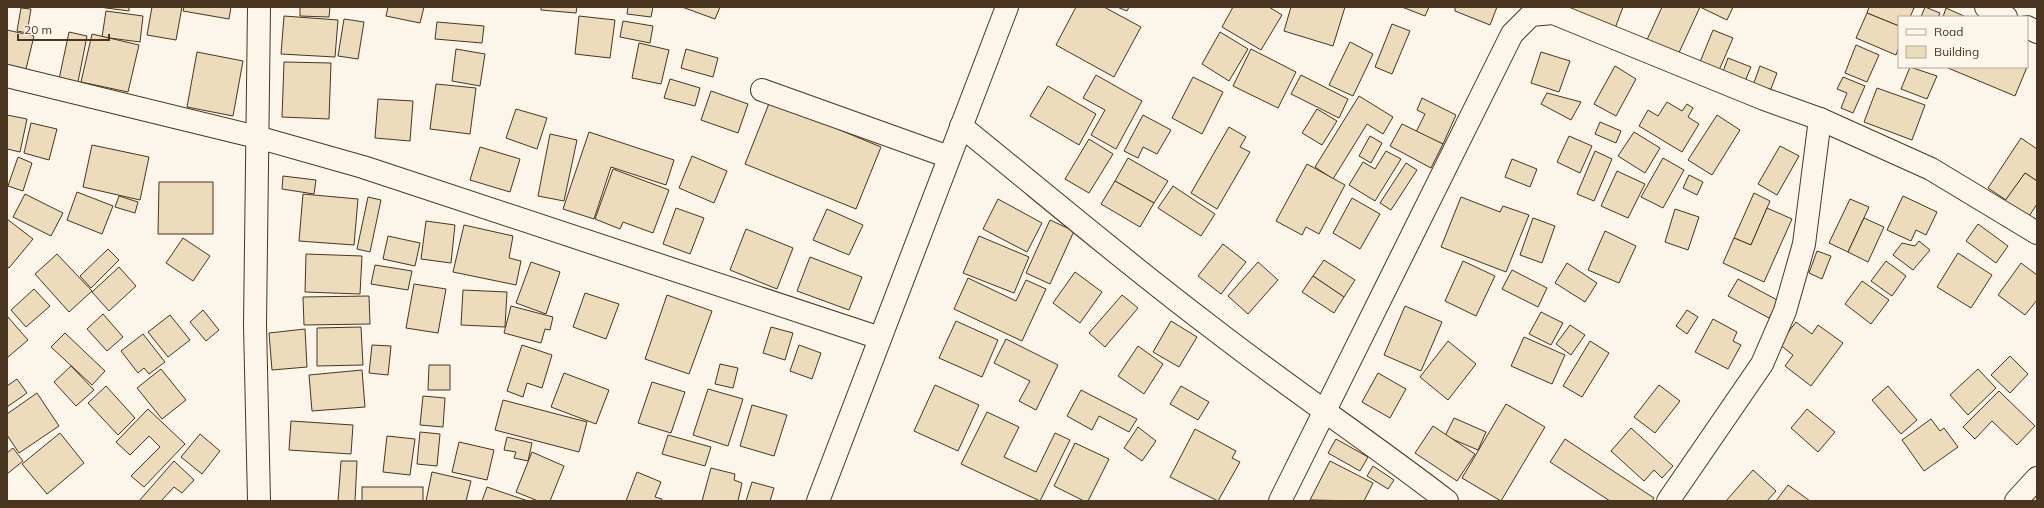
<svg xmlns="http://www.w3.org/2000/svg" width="2044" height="508" viewBox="0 0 2044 508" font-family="Mulish,sans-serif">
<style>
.building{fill:#ecdcbc;stroke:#4a3520}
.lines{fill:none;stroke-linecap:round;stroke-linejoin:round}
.minor-casing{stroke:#4a3520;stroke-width:24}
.major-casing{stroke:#4a3520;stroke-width:24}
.minor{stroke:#fbf6e9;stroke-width:22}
.major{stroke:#fbf6e9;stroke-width:22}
</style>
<rect width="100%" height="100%" fill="#fbf6e9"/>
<g class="building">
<path d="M99,7H129V11Z"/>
<path d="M152,7H182L176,40L147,35Z"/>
<path d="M184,7H231L229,19L183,11Z"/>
<path d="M300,7H330L329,17L300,16Z"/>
<path d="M388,7H424L420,23L386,16Z"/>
<path d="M541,7H577L576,13L541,10Z"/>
<path d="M628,7H653L651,17L627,14Z"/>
<path d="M682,7H720L715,19Z"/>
<path d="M1076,7H1104L1141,27L1114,77L1056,45Z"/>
<path d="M1117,7H1129L1127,11Z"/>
<path d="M1233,7H1269L1282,15L1261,50L1222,27Z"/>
<path d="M1291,7H1345L1333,46L1284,31Z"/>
<path d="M1402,7H1429L1425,16Z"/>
<path d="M1455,7H1497L1490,25L1455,11Z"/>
<path d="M1558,7H1623L1614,31Z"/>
<path d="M1662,7H1733L1727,20L1700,7L1677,57L1646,42Z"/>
<path d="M1869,7H1910L1914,8L1910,17H1899V26L1867,13Z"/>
<path d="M1925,7L1940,13L1938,17H1921Z"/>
<path d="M21,8L31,9L27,33L17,31Z"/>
<path d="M1946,8L1966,17H1943Z"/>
<path d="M106,11L143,16L140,42L102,37Z"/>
<path d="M1867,13L1899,26V47L1896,55L1856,38Z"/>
<path d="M284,16L338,20L335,57L281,54Z"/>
<path d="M579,16L615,20L610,58L575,54Z"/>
<path d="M344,19L364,22L358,59L338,56Z"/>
<path d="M623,21L653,26L650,43L620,37Z"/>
<path d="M437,22L484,26L482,43L435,39Z"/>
<path d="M1392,24L1410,31L1392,74L1375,67Z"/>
<path d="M7,30L34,36L26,69L7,65Z"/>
<path d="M1713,30L1733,38L1717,75L1698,67Z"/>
<path d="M69,32L87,36L77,87L58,84Z"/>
<path d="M1220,32L1248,49L1229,81L1202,64Z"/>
<path d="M92,34L139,45L128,92L81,82Z"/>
<path d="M1350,42L1373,54L1353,96L1329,85Z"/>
<path d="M639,43L669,50L661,84L632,78Z"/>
<path d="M1856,45L1879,55L1867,82L1845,73Z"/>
<path d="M456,49L485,54L480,86L452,81Z"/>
<path d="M686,49L718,58L713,77L681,68Z"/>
<path d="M1251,49L1296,72L1278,108L1233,86Z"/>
<path d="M197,52L243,61L233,116L187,107Z"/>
<path d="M1541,52L1570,61L1559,92L1531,83Z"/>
<path d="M1728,58L1751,67L1743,86L1721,77Z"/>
<path d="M284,62L331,63L329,119L282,117Z"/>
<path d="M1615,66L1636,79L1616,116L1594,104Z"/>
<path d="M1760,66L1777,73L1769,94L1752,88Z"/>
<path d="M1910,67L1937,76L1927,99L1901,89Z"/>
<path d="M1949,67H2027L2015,96L1948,68Z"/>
<path d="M1096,75L1142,101L1116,149L1091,135L1105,110L1083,98Z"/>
<path d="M1301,75L1348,99L1339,118L1291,94Z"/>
<path d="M1193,77L1223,92L1202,134L1172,118Z"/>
<path d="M1843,77L1865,86L1853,113L1841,108L1847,93L1837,89Z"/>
<path d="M670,79L700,88L695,106L664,98Z"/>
<path d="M436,84L476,88L470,134L430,129Z"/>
<path d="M1048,86L1096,114L1079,145L1030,116Z"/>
<path d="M1877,88L1925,105L1912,140L1864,122Z"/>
<path d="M711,91L748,104L738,133L701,120Z"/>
<path d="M1547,93L1581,102L1571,120L1541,104Z"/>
<path d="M1359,96L1393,117L1383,134L1367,124L1333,179L1315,167Z"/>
<path d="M1422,98L1456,115L1443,144L1416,132L1425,114L1417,110Z"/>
<path d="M378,99L413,101L410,141L375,138Z"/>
<path d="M770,101L881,147L856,209L745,164Z"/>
<path d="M1667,102L1682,111L1687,104L1693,108L1688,117L1699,124L1682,152L1639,126L1648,110L1658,116Z"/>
<path d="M516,109L547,118L537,149L506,138Z"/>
<path d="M1317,109L1337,121L1322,145L1302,133Z"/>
<path d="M7,115L27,119L20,152L7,149Z"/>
<path d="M1143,115L1171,130L1157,154L1143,147L1138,158L1124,151Z"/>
<path d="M1717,115L1740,130L1712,175L1688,160Z"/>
<path d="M1600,122L1621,131L1616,143L1595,134Z"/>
<path d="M31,123L57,129L49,160L24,153Z"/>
<path d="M1402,124L1443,144L1431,168L1390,146Z"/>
<path d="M1229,127L1246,137L1240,147L1250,152L1217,209L1191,193Z"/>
<path d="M589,132L674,160L666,185L611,167L594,219L563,209Z"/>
<path d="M1634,132L1660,148L1645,173L1618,156Z"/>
<path d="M550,134L577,140L564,201L538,196Z"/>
<path d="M1370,136L1382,143L1371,163L1359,156Z"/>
<path d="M1569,136L1592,146L1580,173L1557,162Z"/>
<path d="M2021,138L2037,149V181L2025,173L2006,200L1988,188Z"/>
<path d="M1089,139L1113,154L1089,193L1065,179Z"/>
<path d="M92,145L149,157L140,200L83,187Z"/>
<path d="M1780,146L1799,156L1777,195L1758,184Z"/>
<path d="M480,147L520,159L510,192L470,180Z"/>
<path d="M1386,151L1401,159L1375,201L1349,185L1363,162L1375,169Z"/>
<path d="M1595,151L1612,159L1594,201L1577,194Z"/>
<path d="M692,156L727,171L714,203L679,188Z"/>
<path d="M18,157L32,163L23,191L8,186Z"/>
<path d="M1128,158L1168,181L1154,203L1115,181Z"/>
<path d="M1663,158L1684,170L1663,208L1641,197Z"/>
<path d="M1512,159L1537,169L1530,187L1505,177Z"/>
<path d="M1406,163L1417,170L1391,210L1380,203Z"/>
<path d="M1307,164L1345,185L1319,234L1306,227L1302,235L1276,221Z"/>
<path d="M613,169L669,190L653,233L623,222L620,229L595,219Z"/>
<path d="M1617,171L1645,184L1628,218L1601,206Z"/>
<path d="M2025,173L2037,181V204L2026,221L2002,205Z"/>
<path d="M1689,175L1703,182L1697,195L1683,188Z"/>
<path d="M283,176L316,180L314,194L282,189Z"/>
<path d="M1115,181L1154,203L1140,227L1101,204Z"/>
<path d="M159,182H213V234H158Z"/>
<path d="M1173,186L1215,214L1201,236L1158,208Z"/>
<path d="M77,192L113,206L102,234L67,220Z"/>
<path d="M1754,193L1770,201L1751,245L1734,238Z"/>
<path d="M25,194L63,213L51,236L13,217Z"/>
<path d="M303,194L358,199L354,245L299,241Z"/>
<path d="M119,196L138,202L135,213L115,207Z"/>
<path d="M1903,196L1937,212L1926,235L1916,230L1911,241L1887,230Z"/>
<path d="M368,197L381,200L370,252L357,249Z"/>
<path d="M1461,197L1500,212L1503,206L1529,215L1506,272L1441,247Z"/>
<path d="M1352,198L1380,214L1360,249L1333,233Z"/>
<path d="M998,199L1042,223L1027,252L983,229Z"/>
<path d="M1850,199L1869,207L1848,252L1829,243Z"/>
<path d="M676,208L704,218L690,254L663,244Z"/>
<path d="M1767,208L1792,219L1764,282L1723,263L1734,238L1751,245Z"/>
<path d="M827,209L863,225L849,255L813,240Z"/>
<path d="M1675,209L1699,217L1688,250L1665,242Z"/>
<path d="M1533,218L1555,226L1542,263L1520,255Z"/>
<path d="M1864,218L1884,227L1868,262L1848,252Z"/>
<path d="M7,219L33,239L9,268L7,267Z"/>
<path d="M1050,220L1074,231L1050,284L1026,273Z"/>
<path d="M426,221L455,225L451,263L421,259Z"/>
<path d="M1978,224L2008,246L1996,263L1966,241Z"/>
<path d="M464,225L513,236L509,258L521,261L516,285L453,272Z"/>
<path d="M746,229L793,248L777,289L730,270Z"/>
<path d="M1605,231L1636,246L1619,283L1588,270Z"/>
<path d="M388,236L420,243L415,266L383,259Z"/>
<path d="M979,236L1029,257L1014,293L963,273Z"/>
<path d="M183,238L210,256L193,281L166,263Z"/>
<path d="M1919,241L1930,250L1913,270L1893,255L1902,243L1915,246Z"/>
<path d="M1223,244L1246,262L1221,294L1198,276Z"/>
<path d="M108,249L119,260L91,288L80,276Z"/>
<path d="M1817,251L1831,256L1822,279L1809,273Z"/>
<path d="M1958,253L1992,275L1971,308L1937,287Z"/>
<path d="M57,254L92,291L69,312L35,274Z"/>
<path d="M306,254L362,256L360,294L305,292Z"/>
<path d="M810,257L862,277L849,310L797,291Z"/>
<path d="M1324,260L1355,280L1344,297L1313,276Z"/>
<path d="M1463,261L1495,276L1476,316L1445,301Z"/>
<path d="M1886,261L1906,276L1892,296L1871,281Z"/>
<path d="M531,262L560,272L546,314L516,303Z"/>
<path d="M1258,262L1278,280L1248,314L1228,296Z"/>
<path d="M1567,263L1597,283L1585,302L1555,283Z"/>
<path d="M2021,263L2037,275V300L2025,315L1998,295Z"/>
<path d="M375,265L412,271L408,290L371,284Z"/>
<path d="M119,267L136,286L109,311L92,292Z"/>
<path d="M1512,270L1547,288L1538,307L1502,289Z"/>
<path d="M1075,272L1102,292L1080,323L1053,303Z"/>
<path d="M1313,276L1344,297L1334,313L1302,292Z"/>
<path d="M968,278L1016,301L1026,280L1046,289L1022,341L954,309Z"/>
<path d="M1738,279L1779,301L1769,318L1728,296Z"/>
<path d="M1862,281L1889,300L1871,324L1845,304Z"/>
<path d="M414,284L446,289L438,333L406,328Z"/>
<path d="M34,289L50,306L26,327L11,310Z"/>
<path d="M463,290L507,292L505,327L461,325Z"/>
<path d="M585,293L619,304L606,339L573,327Z"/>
<path d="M667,295L712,311L689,374L645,359Z"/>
<path d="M1122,295L1138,308L1105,347L1089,333Z"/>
<path d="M369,296L370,324L304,325L303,297Z"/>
<path d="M511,306L553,317L550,330L545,329L541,343L504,333Z"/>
<path d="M1405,306L1442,322L1421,371L1384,355Z"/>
<path d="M203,310L219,330L206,341L190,322Z"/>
<path d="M1687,310L1698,317L1687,334L1676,326Z"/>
<path d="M1541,312L1563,323L1551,345L1529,334Z"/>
<path d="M103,314L123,337L107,351L87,329Z"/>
<path d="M170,315L190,340L168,357L148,332Z"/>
<path d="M7,316L28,340L8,357L7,356Z"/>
<path d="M1713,319L1737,332L1733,341L1741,345L1728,369L1695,352Z"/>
<path d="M956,321L998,340L982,377L939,358Z"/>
<path d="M1171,321L1197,337L1179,367L1153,352Z"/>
<path d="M1796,322L1812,334L1818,325L1843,343L1811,386L1785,366L1793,355L1779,344Z"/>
<path d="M1570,325L1585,335L1571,355L1556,344Z"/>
<path d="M361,327L363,365L317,366V328Z"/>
<path d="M771,327L793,333L785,360L763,353Z"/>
<path d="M305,329L307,367L272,370L269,333Z"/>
<path d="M65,333L105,371L92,385L51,347Z"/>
<path d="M143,334L165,362L149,374L144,368L138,373L121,351Z"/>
<path d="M1524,337L1565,355L1552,384L1511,366Z"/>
<path d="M1006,339L1058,365L1036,410L1019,401L1030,381L994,363Z"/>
<path d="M1448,341L1476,364L1448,400L1420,377Z"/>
<path d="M1590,341L1609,353L1582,397L1563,386Z"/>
<path d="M372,345L391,346L388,375L369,373Z"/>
<path d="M522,345L552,355L542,388L527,383L523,397L507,391Z"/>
<path d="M799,345L821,353L812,379L790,371Z"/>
<path d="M1138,346L1163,364L1144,394L1118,376Z"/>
<path d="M2010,356L2028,374L2010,393L1991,375Z"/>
<path d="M720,364L738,368L733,388L715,384Z"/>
<path d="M429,365H450V390H428Z"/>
<path d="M71,366L94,390L76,406L54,382Z"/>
<path d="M161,369L186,400L162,419L137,388Z"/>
<path d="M1978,369L1996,388L1968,415L1950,395Z"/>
<path d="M362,370L365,407L312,411L309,375Z"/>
<path d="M564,373L609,390L596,424L551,407Z"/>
<path d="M1378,373L1406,389L1390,418L1362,402Z"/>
<path d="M17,379L27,393L7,407V386Z"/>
<path d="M652,382L685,392L671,433L638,423Z"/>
<path d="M935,385L979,405L958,451L914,431Z"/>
<path d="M1659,385L1680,401L1655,433L1634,417Z"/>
<path d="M106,386L135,418L118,435L88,403Z"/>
<path d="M1181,386L1209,402L1198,420L1170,404Z"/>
<path d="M1888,386L1917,420L1901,434L1872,400Z"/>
<path d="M708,389L743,399L728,446L693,435Z"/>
<path d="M1081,390L1137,419L1129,432L1099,416L1092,430L1067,416Z"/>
<path d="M1999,391L2035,426L2017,445L1992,421L1975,439L1963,427Z"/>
<path d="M37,393L59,426L19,453L7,435V414Z"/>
<path d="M423,396L445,398L443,427L420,425Z"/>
<path d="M503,400L587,422L579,452L495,430Z"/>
<path d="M1506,404L1545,427L1501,501L1462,478Z"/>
<path d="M752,405L787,415L774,456L740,446Z"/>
<path d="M148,409L185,444L144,487L131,476L160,447L149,436L130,455L116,442Z"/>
<path d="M1807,409L1835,432L1818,452L1791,428Z"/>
<path d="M987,412L1019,427L1004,457L1036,472L1055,433L1070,440L1040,501L961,464Z"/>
<path d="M1454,418L1486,432L1478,450L1445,436Z"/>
<path d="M1931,419L1940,431L1944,428L1958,447L1924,471L1902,440Z"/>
<path d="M291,421L353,425L351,454L289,450Z"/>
<path d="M1433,426L1475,454L1457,481L1415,453Z"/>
<path d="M1138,427L1156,441L1142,461L1124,448Z"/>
<path d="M1631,428L1673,466L1662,478L1654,470L1644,481L1611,451Z"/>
<path d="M1195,429L1236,451L1232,458L1240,462L1218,501L1170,477Z"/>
<path d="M420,432L440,434L437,466L417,464Z"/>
<path d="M60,433L84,463L47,494L22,464Z"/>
<path d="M200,434L220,451L202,474L181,457Z"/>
<path d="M668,435L711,447L705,466L662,454Z"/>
<path d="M387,436L415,439L410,475L383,472Z"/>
<path d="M507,437L532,443L528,461L514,458L516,452L504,450Z"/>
<path d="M1336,439L1368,457L1360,471L1328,453Z"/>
<path d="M1565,439L1654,498L1652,501H1610L1550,462Z"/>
<path d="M459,442L494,450L487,480L452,472Z"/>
<path d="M1075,443L1109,459L1088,501H1084L1054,486Z"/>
<path d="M13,448L23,461L7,474V453Z"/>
<path d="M532,452L564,466L550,501H538L516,492Z"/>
<path d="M174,461L194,480L182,493L174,487L161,501H139Z"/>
<path d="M341,461H357L355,501H338Z"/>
<path d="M1330,461L1373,483L1364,501L1310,500Z"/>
<path d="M1373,466L1394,480L1388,489L1367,476Z"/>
<path d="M711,468L735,474L734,480L742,483L738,501H702Z"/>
<path d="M1753,470L1776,491L1767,501H1726Z"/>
<path d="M432,472L471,481L466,501H426Z"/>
<path d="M637,472L661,482L655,497L662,499L661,501H626Z"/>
<path d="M752,482L774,488L770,501H746Z"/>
<path d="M1788,485L1810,501H1776Z"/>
<rect x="362" y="487" width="61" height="14"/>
<path d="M487,487L528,501H482Z"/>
</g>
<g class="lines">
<defs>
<g id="minor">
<path d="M1986,7L2006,17"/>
<path d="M2027,27L2037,32"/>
<path d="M7,76L257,137L363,167L880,338"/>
<path d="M762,90L949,157"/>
<path d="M961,126C1044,193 1126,263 1211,327C1288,387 1369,441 1447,501"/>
<path d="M259,501L255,325L259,7"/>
<path d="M1280,501L1512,34L1531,15L1553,13L1764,99L1820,119L1931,169L2037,233"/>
<path d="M1668,501L1762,364L1785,311L1804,244L1820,119"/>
<path d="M2016,501L2037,478"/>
</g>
<path id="major" d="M818,501L1007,7"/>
</defs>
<use href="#minor" class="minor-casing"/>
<use href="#major" class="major-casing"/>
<use href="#minor" class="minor"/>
<use href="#major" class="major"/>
</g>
<rect width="2044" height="508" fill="none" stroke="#4a3520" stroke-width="16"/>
<rect x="1898" y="16" width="130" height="52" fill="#fbf6e9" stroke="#b4a999"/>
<rect x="1906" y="29" width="20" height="6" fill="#fbf6e9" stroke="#b4a999"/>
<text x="1934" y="36" font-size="12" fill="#4a3520">Road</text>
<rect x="1906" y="46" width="20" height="12" fill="#ecdcbc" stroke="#b4a999"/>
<text x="1934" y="56" font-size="12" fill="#4a3520">Building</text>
<path d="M18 34v6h91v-6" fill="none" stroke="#4a3520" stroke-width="2"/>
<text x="24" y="34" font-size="12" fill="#4a3520" stroke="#fbf6e9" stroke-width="3" paint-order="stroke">20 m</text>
</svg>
